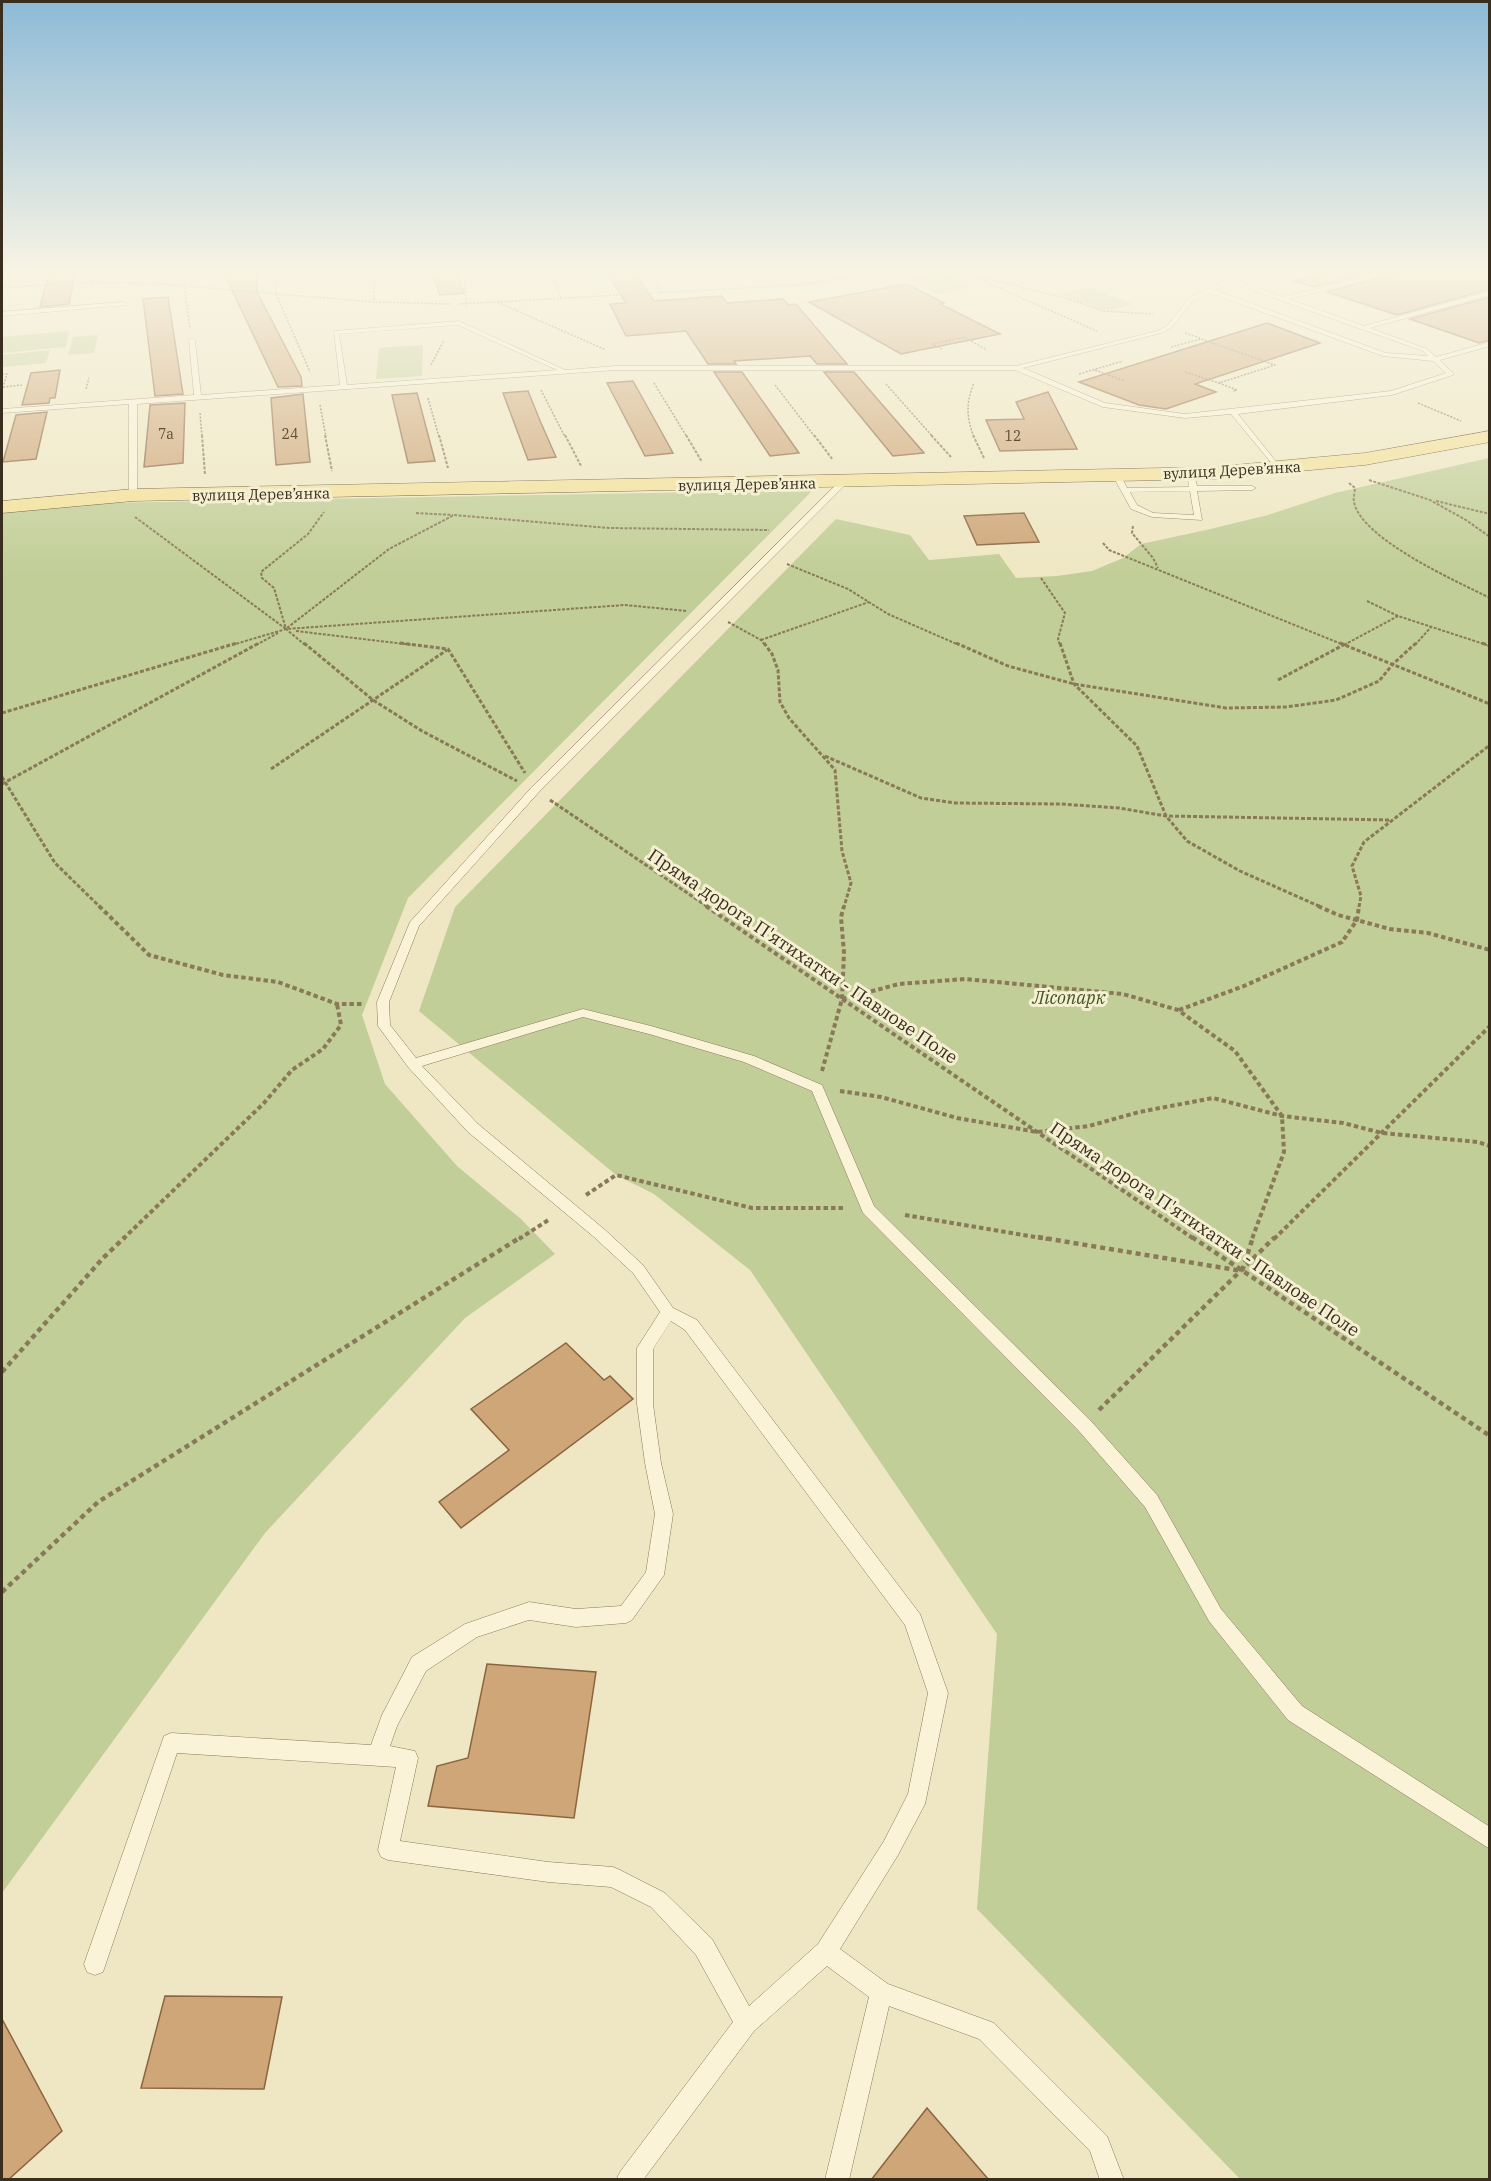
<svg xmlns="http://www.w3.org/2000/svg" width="1491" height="2181" viewBox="0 0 1491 2181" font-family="'IBM Plex Serif',serif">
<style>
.green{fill:#c1ce97}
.building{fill:#cea678;stroke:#8a653f;stroke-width:1.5}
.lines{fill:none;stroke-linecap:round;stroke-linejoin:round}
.lane-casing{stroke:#8a7959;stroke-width:1}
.primary-casing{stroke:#58462e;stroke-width:1}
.path-far4{stroke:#8a7959;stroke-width:1.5;stroke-dasharray:2 1.5;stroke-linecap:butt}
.path-far3{stroke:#8a7959;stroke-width:2;stroke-dasharray:3 1.5;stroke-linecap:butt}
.path-far2{stroke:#8a7959;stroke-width:3;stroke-dasharray:4 2;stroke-linecap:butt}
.path-far1{stroke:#8a7959;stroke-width:4;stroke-dasharray:4.5 3;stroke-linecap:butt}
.path{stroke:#8a7959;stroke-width:4.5;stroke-dasharray:5 4;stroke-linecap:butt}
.lane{fill:#faf3d7;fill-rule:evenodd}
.primary{fill:#f3e19a;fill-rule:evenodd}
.labels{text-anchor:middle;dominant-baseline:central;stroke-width:6;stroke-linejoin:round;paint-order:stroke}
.far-number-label{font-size:14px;fill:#5f4c34}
.far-street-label{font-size:15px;fill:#3a2e1e;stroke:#f6f0d3}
.street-label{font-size:18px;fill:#3a2e1e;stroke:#f6f0d3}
.park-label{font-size:18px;font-style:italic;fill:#445724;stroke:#f6f0d3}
</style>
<rect width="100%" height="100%" fill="#efe7c3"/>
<g class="green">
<path d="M937,271L970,288L938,294L906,276Z"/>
<path d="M1086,287H1087L1133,304L1106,311L1060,294Z"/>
<path d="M69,331L66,347L2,353V337Z"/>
<path d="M98,335L94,353L68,355L73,337Z"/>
<path d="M423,345L422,376L376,379L379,348Z"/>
<path d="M50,350L46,363L2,367V355Z"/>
<path d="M1489,458V2179H1240L977,1909L997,1634L750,1270L654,1194L616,1175L419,1011L455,907L836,519L910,535L929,560L999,554L1016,578L1057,576L1092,571L1123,558L1141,544L1206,530L1268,515L1335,493Z"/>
<path d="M813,490L408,898L362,1015L385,1084L457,1166L521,1219L555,1254L465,1318L265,1533L2,1893V512L101,503Z"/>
</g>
<g class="building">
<path d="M50,270H76L69,304L40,307Z"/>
<path d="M230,270H256L257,292L301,377L302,386L278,387L224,273Z"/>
<path d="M431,270H456L464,293L440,295Z"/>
<path d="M606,270H633L654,301L722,296L727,303L783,299L788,305L796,304L847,364H817L810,356L734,361L736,364H708L686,331L626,336L610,304L626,303Z"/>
<path d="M1336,270H1384L1314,287L1294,281Z"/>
<path d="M1409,270H1490V289L1397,315L1327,292Z"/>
<path d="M907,284L944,303L940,304L1000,334L901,354L809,302Z"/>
<path d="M168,297L183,394L155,396L143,299Z"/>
<path d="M1490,297V340L1479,343L1410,319Z"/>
<path d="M1267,323L1320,343L1195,384L1216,392L1166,409L1139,405L1079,382Z"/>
<path d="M60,370L55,398H50L49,403L22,405L31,373Z"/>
<path d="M714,372H742L799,453L770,456Z"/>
<path d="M824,372H854L924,453L893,456Z"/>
<path d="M633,381L662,433L673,453L645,456L607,383Z"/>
<path d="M528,391L541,423L556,457L528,460L503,393Z"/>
<path d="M1048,392L1077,449L1000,451L986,420L1024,419L1016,402Z"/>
<path d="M417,393L435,461L408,463L392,395Z"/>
<path d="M303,394L310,462L276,465L271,398Z"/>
<path d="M185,403L183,463L144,467L150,405Z"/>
<path d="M47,412L36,459L3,462L16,415Z"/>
<path d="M1024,513L1039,542L977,545L964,516Z"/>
<path d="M566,1343L604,1380L610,1376L633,1399L461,1528L439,1502L509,1450L471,1409Z"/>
<path d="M487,1664L596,1672L574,1818L428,1806L437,1766L468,1758Z"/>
<path d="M165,1996L282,1997L264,2089L141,2088Z"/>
<path d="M2,2019L62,2131L8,2180H2Z"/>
<path d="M927,2108L989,2180H871Z"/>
</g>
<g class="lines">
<defs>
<g id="lane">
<path d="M1199,270C1208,270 1216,275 1224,274C1233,273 1240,270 1249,270L1227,277L1283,297L1395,270H1407L1289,299L1364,326L1490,291V295L1370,328L1427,349L1436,357L1490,342V346L1440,360L1453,373V375L1392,395L1238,414L1282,469L1278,471L1231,414L1185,418L1103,407L1015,370H616L137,404V495L133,497L129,495V404L2,413V409L194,395L189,340L192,338L195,340L201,395L340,385L334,331L459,321L565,370L616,366H1016L1157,331L1167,326L1190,297L1226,281ZM1232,283L1423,351L1428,356L1386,353L1215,290ZM1210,293L1383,356L1433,361L1446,373L1391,391L1185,414L1105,403L1023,368L1161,333L1171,328L1194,299ZM458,325L557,370L347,385L339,334Z"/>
<path d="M124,302L126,305L2,316V312Z"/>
<path d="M1187,472L1194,474L1197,486H1252L1256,488L1252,490L1197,491L1202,520L1152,517L1131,509L1113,476L1120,474L1127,488L1189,487ZM1190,491L1194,515L1153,513L1137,505L1130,492Z"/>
<path d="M841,480L848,482L539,792L419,926L389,1002L390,1025L416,1058L583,1009L651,1026L754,1056L822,1085L874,1206L1090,1420L1157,1495L1221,1609L1302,1706L1490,1827V1849L1288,1720L1209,1621L1145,1507L1078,1430L863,1213L812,1091L744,1062L649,1034L583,1017L422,1066L478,1124L604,1229L643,1265L673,1308L697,1320L920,1614L948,1693L925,1804L898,1855L840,1949L888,1984L994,2023L1107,2136L1124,2180H1100L1090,2151L979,2039L889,2006L849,2180H825L869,1997L827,1966L754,2031L643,2180H616L620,2172L733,2022L696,1955L651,1907L611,1887L548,1882L388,1860L381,1857L378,1850L396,1767L177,1753L103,1972L95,1975L87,1972L84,1964L164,1736L171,1733L371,1745L382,1715L412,1657L465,1624L529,1602L576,1609L621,1606L646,1572L655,1514L645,1463L637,1404V1348L660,1312L633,1273L594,1237L468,1132L408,1067L378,1026L377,1002L410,922L531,788ZM671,1321L685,1330L905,1625L928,1693L908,1794L884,1841L818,1944L749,2006L712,1939L665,1893L620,1870L613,1867L548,1862L400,1841L418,1758L415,1751L390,1746L397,1726L426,1671L477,1637L529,1620L576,1627L626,1623L632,1620L664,1575L673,1514L661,1463L653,1404V1349Z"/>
</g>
<path id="primary" d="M1490,431V442L1365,465L1213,479L133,501L2,513V501L133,489L1213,467L1365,453Z"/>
</defs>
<use href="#lane" class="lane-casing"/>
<use href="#primary" class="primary-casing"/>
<g class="path-far4">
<path d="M182,270L190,328"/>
<path d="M275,270L276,294L310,372"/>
<path d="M374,270V302"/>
<path d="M465,270L466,307"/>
<path d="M550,270L561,298"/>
<path d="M647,270L663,293"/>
<path d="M958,270L1097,331"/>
<path d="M965,273L1069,299L1103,311L1153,314"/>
<path d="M2,280L5,270"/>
<path d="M92,282L93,270"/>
<path d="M2,288L92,282L161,284L373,302L451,304"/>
<path d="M497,302L606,350"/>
<path d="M459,304L797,285L909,270"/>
<path d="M1185,333L1200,338"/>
<path d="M1171,347L1201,339L1275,365L1219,383L1237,390L1232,391"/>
<path d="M942,349L932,344L964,337L987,350"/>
<path d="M431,365L444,340"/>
<path d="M1095,370L1125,381"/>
<path d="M1185,372L1219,383"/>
<path d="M2,374H7L2,390"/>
<path d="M1079,374L1123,361"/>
<path d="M654,383L687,437"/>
<path d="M886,384L933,437"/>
<path d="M775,385L815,437"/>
<path d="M3,387L22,385"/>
<path d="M86,389L89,378"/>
<path d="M541,390L565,437"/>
<path d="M428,398L439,437"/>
<path d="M1418,403L1461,421"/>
<path d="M320,405L326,437"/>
<path d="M200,413L202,437"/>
<path d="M974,437C966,417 966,402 974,383"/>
</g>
<g class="path-far3">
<path d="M202,435L205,475"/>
<path d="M325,435L332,471"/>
<path d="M439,435L448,468"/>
<path d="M565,435L581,466"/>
<path d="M686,435L702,462"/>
<path d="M814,435L833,460"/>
<path d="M931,435L951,457"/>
<path d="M973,435L984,458"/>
<path d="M1369,480L1430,500L1466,520L1490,537"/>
<path d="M1349,483L1355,488C1355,492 1353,498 1354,502C1361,539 1458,582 1490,598"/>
<path d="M1436,501L1490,514"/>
<path d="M416,513L453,515"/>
<path d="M135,517L286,629"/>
<path d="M1133,526L1132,533L1153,558L1158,568"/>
<path d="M1103,543L1109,550L1344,645"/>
<path d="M787,564L848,589L888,614L959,645"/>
<path d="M1041,578L1065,613L1058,639L1060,645"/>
<path d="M1367,601L1398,616L1487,645"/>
<path d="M728,622L761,640L765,645"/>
<path d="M287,628L389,549L454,515L609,528L769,530"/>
<path d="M296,631L413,645"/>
<path d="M761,640L869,602"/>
<path d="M232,645L286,629L625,605L687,611"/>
<path d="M256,645L278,633"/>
<path d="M305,645L286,629L274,588L262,578L261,572L308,534L324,512"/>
<path d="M1344,645L1398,616"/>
<path d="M1415,645L1431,627"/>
</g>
<g class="path-far2">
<path d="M304,643L373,700L422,731L517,781"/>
<path d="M400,643L448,649L525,773"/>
<path d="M764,643L772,654L778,670L780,702L789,718L835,770L842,851L851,883L844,907"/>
<path d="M956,643L1008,666L1074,684L1226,708L1286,707L1336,700L1379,681L1393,664L1416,643"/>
<path d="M1060,643L1074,684L1137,746L1166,816L1187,841L1240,871L1321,907"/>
<path d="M1340,643L1490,704"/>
<path d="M1482,643L1490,646"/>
<path d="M1278,680L1347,643"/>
<path d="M2,713L237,643"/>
<path d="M825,756L921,798L955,803L1061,804L1119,808L1166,816L1391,820"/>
<path d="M271,769L447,650"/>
<path d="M2,777L55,863L100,907"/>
<path d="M2,784L259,643"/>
<path d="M550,800L708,907"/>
<path d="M1359,907L1361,896L1352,866L1364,842L1490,745"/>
</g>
<g class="path-far1">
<path d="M99,906L149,955L223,975L278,982L337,1004H364"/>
<path d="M706,906L1194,1239"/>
<path d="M1318,906L1338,915L1390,929L1428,933L1490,950"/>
<path d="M842,999L899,984L965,979L1123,994L1178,1010L1235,1051L1282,1116L1284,1152L1252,1239"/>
<path d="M1179,1010L1244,986L1342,942L1357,920L1359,906"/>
<path d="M822,1071L842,999L844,953L841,917L844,906"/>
<path d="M840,1091L881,1097L957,1118L1037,1132L1089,1126L1139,1112L1213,1098L1282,1116L1343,1123L1382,1133L1478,1142L1490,1146"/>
<path d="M586,1195L616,1175L752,1208H844"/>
<path d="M905,1215L1047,1239"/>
<path d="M123,1239L264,1103L292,1070L323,1049L341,1025L337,1004"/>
<path d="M519,1239L550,1219"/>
<path d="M1274,1239L1490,1026"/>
</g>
<g class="path">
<path d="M1038,1237L1242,1271L1253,1237"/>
<path d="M1192,1237L1490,1436"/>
<path d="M2,1372L103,1258L125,1237"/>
<path d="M1099,1410L1275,1237"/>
<path d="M2,1592L98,1502L521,1237"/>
</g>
<use href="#lane" class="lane"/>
<use href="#primary" class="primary"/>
</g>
<linearGradient id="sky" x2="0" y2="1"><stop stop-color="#8dbad7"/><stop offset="0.47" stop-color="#f8f4e4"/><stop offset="1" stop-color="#f8f4e4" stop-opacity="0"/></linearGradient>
<rect width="1491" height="576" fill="url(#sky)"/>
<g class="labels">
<g class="far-number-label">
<text x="166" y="434">7а</text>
<text x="290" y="434">24</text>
<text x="1013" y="436">12</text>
</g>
<g class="far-street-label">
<text transform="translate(1232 470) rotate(-3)">вулиця Дерев’янка</text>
<text transform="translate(747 484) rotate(-1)">вулиця Дерев’янка</text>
<text transform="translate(261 494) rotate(-1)">вулиця Дерев’янка</text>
</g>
<g class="street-label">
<text transform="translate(803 956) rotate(34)">Пряма дорога П'ятихатки - Павлове Поле</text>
<text transform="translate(1205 1229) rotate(34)">Пряма дорога П'ятихатки - Павлове Поле</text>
</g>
<g class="park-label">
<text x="1069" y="997">Лісопарк</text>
</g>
</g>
<rect width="1491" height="2181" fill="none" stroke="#3a2e1e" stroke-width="6"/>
</svg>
